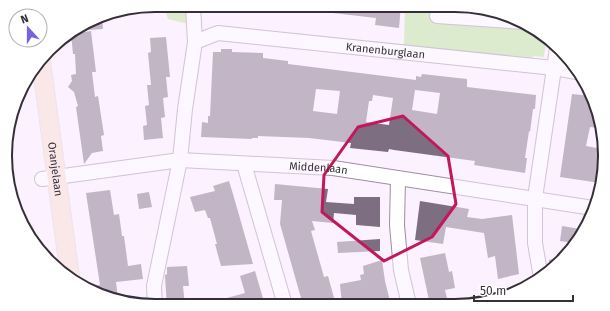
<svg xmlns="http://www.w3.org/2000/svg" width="610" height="311" viewBox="0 0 610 311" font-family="'Fira Sans',sans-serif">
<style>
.green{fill:#b5e492}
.building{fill:#7d6e82;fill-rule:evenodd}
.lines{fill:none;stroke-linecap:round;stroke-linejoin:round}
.minor-casing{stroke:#9e8ea3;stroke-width:16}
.major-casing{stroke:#d7d5d7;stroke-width:20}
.path{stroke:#a89fab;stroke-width:2.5;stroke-dasharray:4 2;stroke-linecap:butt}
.minor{stroke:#fff;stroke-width:14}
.major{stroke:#f9dccd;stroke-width:18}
.marked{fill:none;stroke:#c2185b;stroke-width:3;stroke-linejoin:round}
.labels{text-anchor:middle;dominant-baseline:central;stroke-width:4;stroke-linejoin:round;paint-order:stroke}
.street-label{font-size:11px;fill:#362f38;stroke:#fff}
.rim{fill:none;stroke:#362f38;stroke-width:2}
</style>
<rect width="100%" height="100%" fill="#fbf1ff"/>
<g class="green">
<path d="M164,5H191L192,25L168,19Z"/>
<path d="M405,5H434L432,21L487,27L531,28L546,40L544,57L533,56L532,60L404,45Z"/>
</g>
<g class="building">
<path d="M324,5H401L399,28L375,25L376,18L324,12Z"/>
<path d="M102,16L103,29L73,31L99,17Z"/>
<path d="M91,31L96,72H92L95,97L98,96L104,135L101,136L103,151L92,153L84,164L76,107L78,106L74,92L68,87L72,81L71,75L76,74L75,54H73L71,34Z"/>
<path d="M166,37L170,77H166L168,97L163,98L165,117L161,118L163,138L144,140L143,126L147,125L145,106L149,105L147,85H151L148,53L151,52L150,38Z"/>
<path d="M221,49H232V52L263,53V58L288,61V64L416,80V76L421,77L422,74L467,79V87L536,95L535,109H533L530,132L529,131L525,158H527L525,173L474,165L475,161L394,150L389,149L388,152L350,148L351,143L309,138L258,136V138H252V139L201,137L202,122L208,123V116H210L213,52H221ZM316,89L340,91L337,114L313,111ZM415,90L440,93L437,114L412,110ZM373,95L393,98L389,125L366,122L369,101H372Z"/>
<path d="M572,94L591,96L597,107L599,121L598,128L590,127L586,146L602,149L600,160L604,162L605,166L600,183L560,177Z"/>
<path d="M229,181L233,194L253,264L221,266L215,244H217L210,218H208L205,210L195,212L190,197L215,191L213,186Z"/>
<path d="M275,184L328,189L326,202L354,204V197H380V227L356,225V215L334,213L333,223L312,221L315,230L311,231L324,277L328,276L336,305H303L280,224L282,200H274Z"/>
<path d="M110,190L114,215L119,214L122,236H124L128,266L141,264L143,279L116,282L118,298L89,290L84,287L100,285L86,193Z"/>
<path d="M149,192L152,207L139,209L137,194Z"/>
<path d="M420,201L469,209L467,217L482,219L512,215L519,274L498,279L495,256L488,258L484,233L446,227L443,244L415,240Z"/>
<path d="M562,226L574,228L584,230L575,243L560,241Z"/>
<path d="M380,239V251L338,253L337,242Z"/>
<path d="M445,253L449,272L452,271L455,288L445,290L448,302L430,305L420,258Z"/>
<path d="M568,255L551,270L549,260Z"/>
<path d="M382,260L385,281L391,305H342L340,284L361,280L360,275L364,274L363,266Z"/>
<path d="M187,266L189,286H183L185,306H167L165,277V275L167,274V267Z"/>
<path d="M255,271L265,305H213L212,302L245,293L240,276Z"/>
</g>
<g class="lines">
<defs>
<g id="minor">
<path d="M437,16L524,22"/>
<path id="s1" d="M195,42L218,33L554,68L577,72"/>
<path d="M244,164L285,305"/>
<path id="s2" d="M42,179L180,160L333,168L593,208"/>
<path d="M398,179L397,225L401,270L409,305"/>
<path d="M541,278L535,243V198L557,48"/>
<path d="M155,306L154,286L180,160L185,109L195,42L193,5"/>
</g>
<g id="major">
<path id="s3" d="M41,61L70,277"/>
</g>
</defs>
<use href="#minor" class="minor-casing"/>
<use href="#major" class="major-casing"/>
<g class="path">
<path d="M54,47L55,54"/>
<path d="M85,281L86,289"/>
</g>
<use href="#minor" class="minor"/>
<use href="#major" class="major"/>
</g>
<path d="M0 0H610V311H0ZM403,116L448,156L456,204L432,237L384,261L322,212L324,175L358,127Z" fill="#fbf1ff" fill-opacity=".55" fill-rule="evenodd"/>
<path class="marked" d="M403,116L448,156L456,204L432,237L384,261L322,212L324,175L358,127Z"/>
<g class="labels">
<g class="street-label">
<text stroke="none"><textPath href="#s1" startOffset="193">Kranenburglaan</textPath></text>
<text stroke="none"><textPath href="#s3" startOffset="109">Oranjelaan</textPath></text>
<text stroke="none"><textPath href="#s2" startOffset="278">Middenlaan</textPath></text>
</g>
</g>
<path d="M0 0H610V311H0ZM155 12H455A143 143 0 0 1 598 155V156A143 143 0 0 1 455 299H155A143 143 0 0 1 12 156V155A143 143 0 0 1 155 12Z" fill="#fff" fill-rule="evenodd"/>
<path class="rim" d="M155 12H455A143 143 0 0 1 598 155V156A143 143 0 0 1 455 299H155A143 143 0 0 1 12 156V155A143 143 0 0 1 155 12Z"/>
<g transform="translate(28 28) rotate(339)"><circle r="19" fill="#ffffff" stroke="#afacaf"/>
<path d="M0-3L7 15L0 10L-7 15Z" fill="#7763de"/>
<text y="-6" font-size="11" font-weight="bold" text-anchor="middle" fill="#362f38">N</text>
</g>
<path d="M474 295v6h99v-6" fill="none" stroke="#362f38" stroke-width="2"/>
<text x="480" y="295" font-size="12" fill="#362f38" stroke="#ffffff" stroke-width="3" paint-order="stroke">50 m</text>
</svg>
